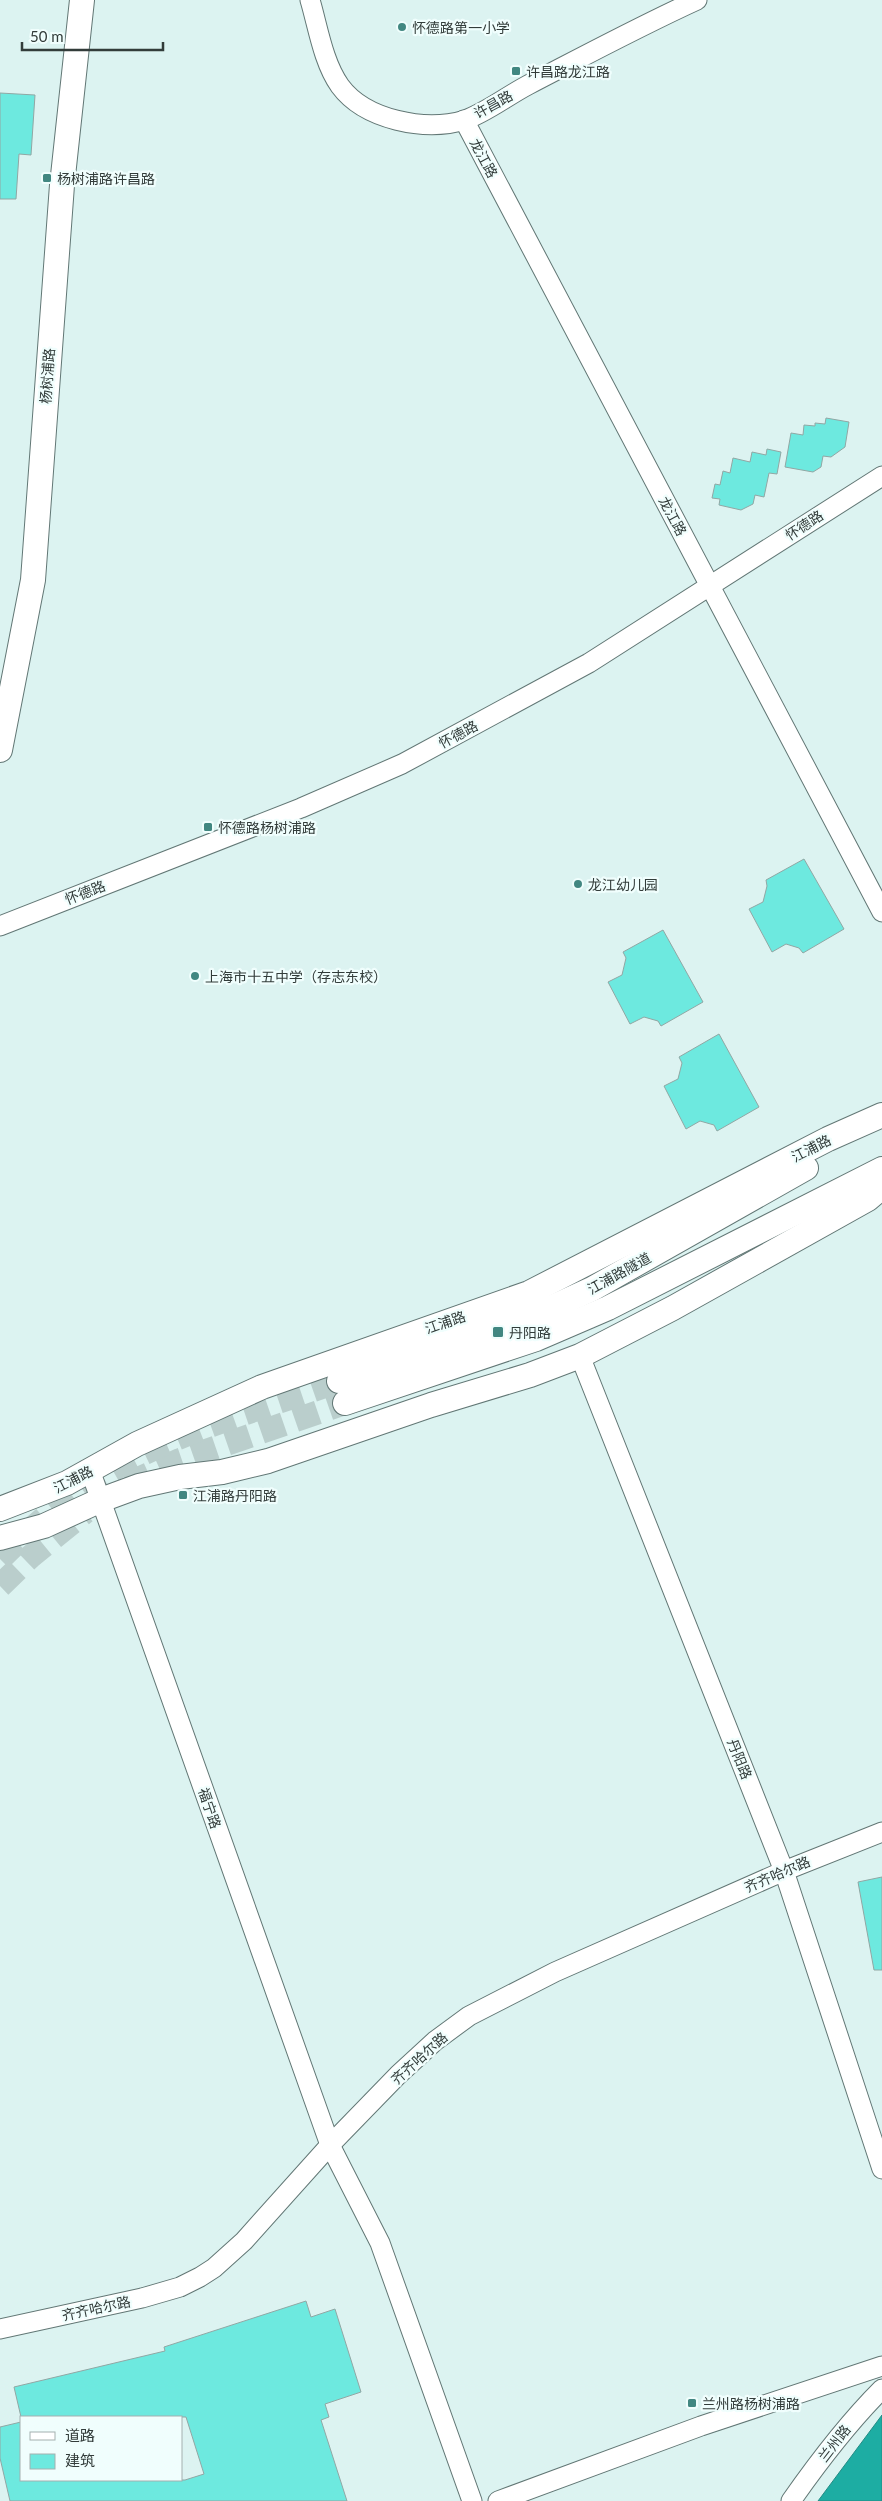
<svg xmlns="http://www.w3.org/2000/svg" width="882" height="2501" viewBox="0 0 882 2501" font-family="Lato,'Noto Sans SC',sans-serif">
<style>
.water{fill:#1dada3;stroke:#238b84}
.building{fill:#6de9df;stroke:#91a7a4}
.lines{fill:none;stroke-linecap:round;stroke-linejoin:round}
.major-tunnel{stroke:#bacecc;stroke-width:24;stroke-dasharray:24 12;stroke-linecap:butt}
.minor-casing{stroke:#627775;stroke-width:21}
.major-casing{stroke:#627775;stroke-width:26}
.minor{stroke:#fff;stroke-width:19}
.major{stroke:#fff;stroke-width:24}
.poi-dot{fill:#418781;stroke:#f0fefd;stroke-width:2}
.labels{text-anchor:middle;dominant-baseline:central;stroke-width:4.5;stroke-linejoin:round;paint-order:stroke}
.poi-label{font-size:14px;fill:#323c3a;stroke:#f0fefd;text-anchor:start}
.street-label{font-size:14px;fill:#323c3a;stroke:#f0fefd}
</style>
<rect width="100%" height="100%" fill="#dcf3f1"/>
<path class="water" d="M882,2415V2501H818Z"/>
<g class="building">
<path d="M0,93L35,95L31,155L19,154L16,199H0Z"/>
<path d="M826,418L849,422L845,447L831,457L823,456L821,467L813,472L785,467L791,433L803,435L804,425L815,426V423L825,424Z"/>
<path d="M767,449L781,452L777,474L769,473L764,497L755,495L753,504L741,510L719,505L720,499L712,498L715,484L720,485L723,471L730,473L733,458L750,462L752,452L766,455Z"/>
<path d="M804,859L844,929L803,953L799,948L786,944L772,952L749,909L763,902L767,886L766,880Z"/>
<path d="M663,930L703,1002L661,1026L658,1021L644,1017L630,1024L608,982L622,975L626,958L623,952Z"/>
<path d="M719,1034L759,1107L717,1131L714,1125L700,1121L686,1129L664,1086L678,1079L682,1063L679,1057Z"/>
<path d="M882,1877V1970H874L858,1882Z"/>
<path d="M306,2301L311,2317L335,2309L361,2392L325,2404L329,2417L321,2420L347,2501H10L0,2458V2427L21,2422V2480H185L204,2474L186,2417H21L14,2387L165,2351L164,2347Z"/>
</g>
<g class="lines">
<g class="major-tunnel">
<path d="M127,1484L180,1460L345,1403"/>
<path d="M0,1559C37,1522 77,1488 123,1464C187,1429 270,1406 339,1381"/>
<path d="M0,1586L30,1557L85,1512"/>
</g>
<defs>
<g id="minor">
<path d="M310,0C318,27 323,62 340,86C365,120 425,132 465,120C487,112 507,96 528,85C584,56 640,26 697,0"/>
<path d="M464,120L882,912"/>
<path d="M0,926L301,808L402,764L589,663L882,476"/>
<path d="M580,1356L784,1871L882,2169"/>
<path d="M90,1470L330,2145L380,2243L472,2501"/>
<path d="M0,2329L142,2298L180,2287L200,2277L214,2268L244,2241L330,2145L398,2075L435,2041L469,2016L555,1972L784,1871L882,1832"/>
<path d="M498,2501L701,2426L882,2366"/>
<path d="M791,2501C819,2461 847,2424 882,2389"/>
</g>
<g id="major">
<path d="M0,750L33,580L62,185L82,0"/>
<path d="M339,1381L533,1316L592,1289L806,1168"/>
<path d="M345,1403L536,1339L608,1308L882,1169"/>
<path d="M0,1509L67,1483L137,1444L262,1387L529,1293L828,1139L882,1115"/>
<path d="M0,1538L44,1526L101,1500L139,1486L180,1477L222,1472L268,1461L431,1405L530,1375L580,1356L673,1308L868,1199L882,1187"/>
</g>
</defs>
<use href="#minor" class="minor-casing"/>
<use href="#major" class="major-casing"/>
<use href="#minor" class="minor"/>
<use href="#major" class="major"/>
</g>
<g class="poi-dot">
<circle cx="402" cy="27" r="5"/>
<rect x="511" y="66" width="10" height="10" rx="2.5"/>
<rect x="42" y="173" width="10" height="10" rx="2.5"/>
<rect x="203" y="822" width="10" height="10" rx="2.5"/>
<circle cx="578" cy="884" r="5"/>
<circle cx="195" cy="976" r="5"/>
<rect x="492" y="1326" width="12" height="12" rx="2.5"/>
<rect x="178" y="1490" width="10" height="10" rx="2.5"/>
<rect x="687" y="2398" width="10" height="10" rx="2.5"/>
</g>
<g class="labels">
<g class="poi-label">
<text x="412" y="27">怀德路第一小学</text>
<text x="526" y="71">许昌路龙江路</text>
<text x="57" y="178">杨树浦路许昌路</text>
<text x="218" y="827">怀德路杨树浦路</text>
<text x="588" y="884">龙江幼儿园</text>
<text x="205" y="976">上海市十五中学（存志东校）</text>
<text x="509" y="1332">丹阳路</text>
<text x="193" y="1495">江浦路丹阳路</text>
<text x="702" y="2403">兰州路杨树浦路</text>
</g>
<g class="street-label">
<text transform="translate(493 104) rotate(-29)">许昌路</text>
<text transform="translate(484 158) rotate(62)">龙江路</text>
<text transform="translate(47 376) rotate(-86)">杨树浦路</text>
<text transform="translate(673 516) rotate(62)">龙江路</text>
<text transform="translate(804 525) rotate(-33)">怀德路</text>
<text transform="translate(458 734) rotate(-28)">怀德路</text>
<text transform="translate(85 892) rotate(-21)">怀德路</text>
<text transform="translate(811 1148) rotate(-27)">江浦路</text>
<text transform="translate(619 1273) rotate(-29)">江浦路隧道</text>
<text transform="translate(445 1322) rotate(-19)">江浦路</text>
<text transform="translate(73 1479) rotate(-27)">江浦路</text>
<text transform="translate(740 1759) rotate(68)">丹阳路</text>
<text transform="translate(210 1808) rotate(71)">福宁路</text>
<text transform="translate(777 1874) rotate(-23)">齐齐哈尔路</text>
<text transform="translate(419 2058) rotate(-42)">齐齐哈尔路</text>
<text transform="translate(96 2308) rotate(-12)">齐齐哈尔路</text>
<text transform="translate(834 2443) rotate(-52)">兰州路</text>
</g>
</g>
<rect x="20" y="2416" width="162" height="65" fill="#f0fefd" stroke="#a4b0af"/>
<rect x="30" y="2432" width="25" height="8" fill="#ffffff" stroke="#a4b0af"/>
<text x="65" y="2441" font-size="15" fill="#323c3a">道路</text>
<rect x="30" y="2454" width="25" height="15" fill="#6de9df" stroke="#a4b0af"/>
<text x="65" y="2466" font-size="15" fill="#323c3a">建筑</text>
<path d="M22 42v8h141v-8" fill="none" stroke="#323c3a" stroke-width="2.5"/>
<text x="30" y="42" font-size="15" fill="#323c3a" stroke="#f0fefd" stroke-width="4" paint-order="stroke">50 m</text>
</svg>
